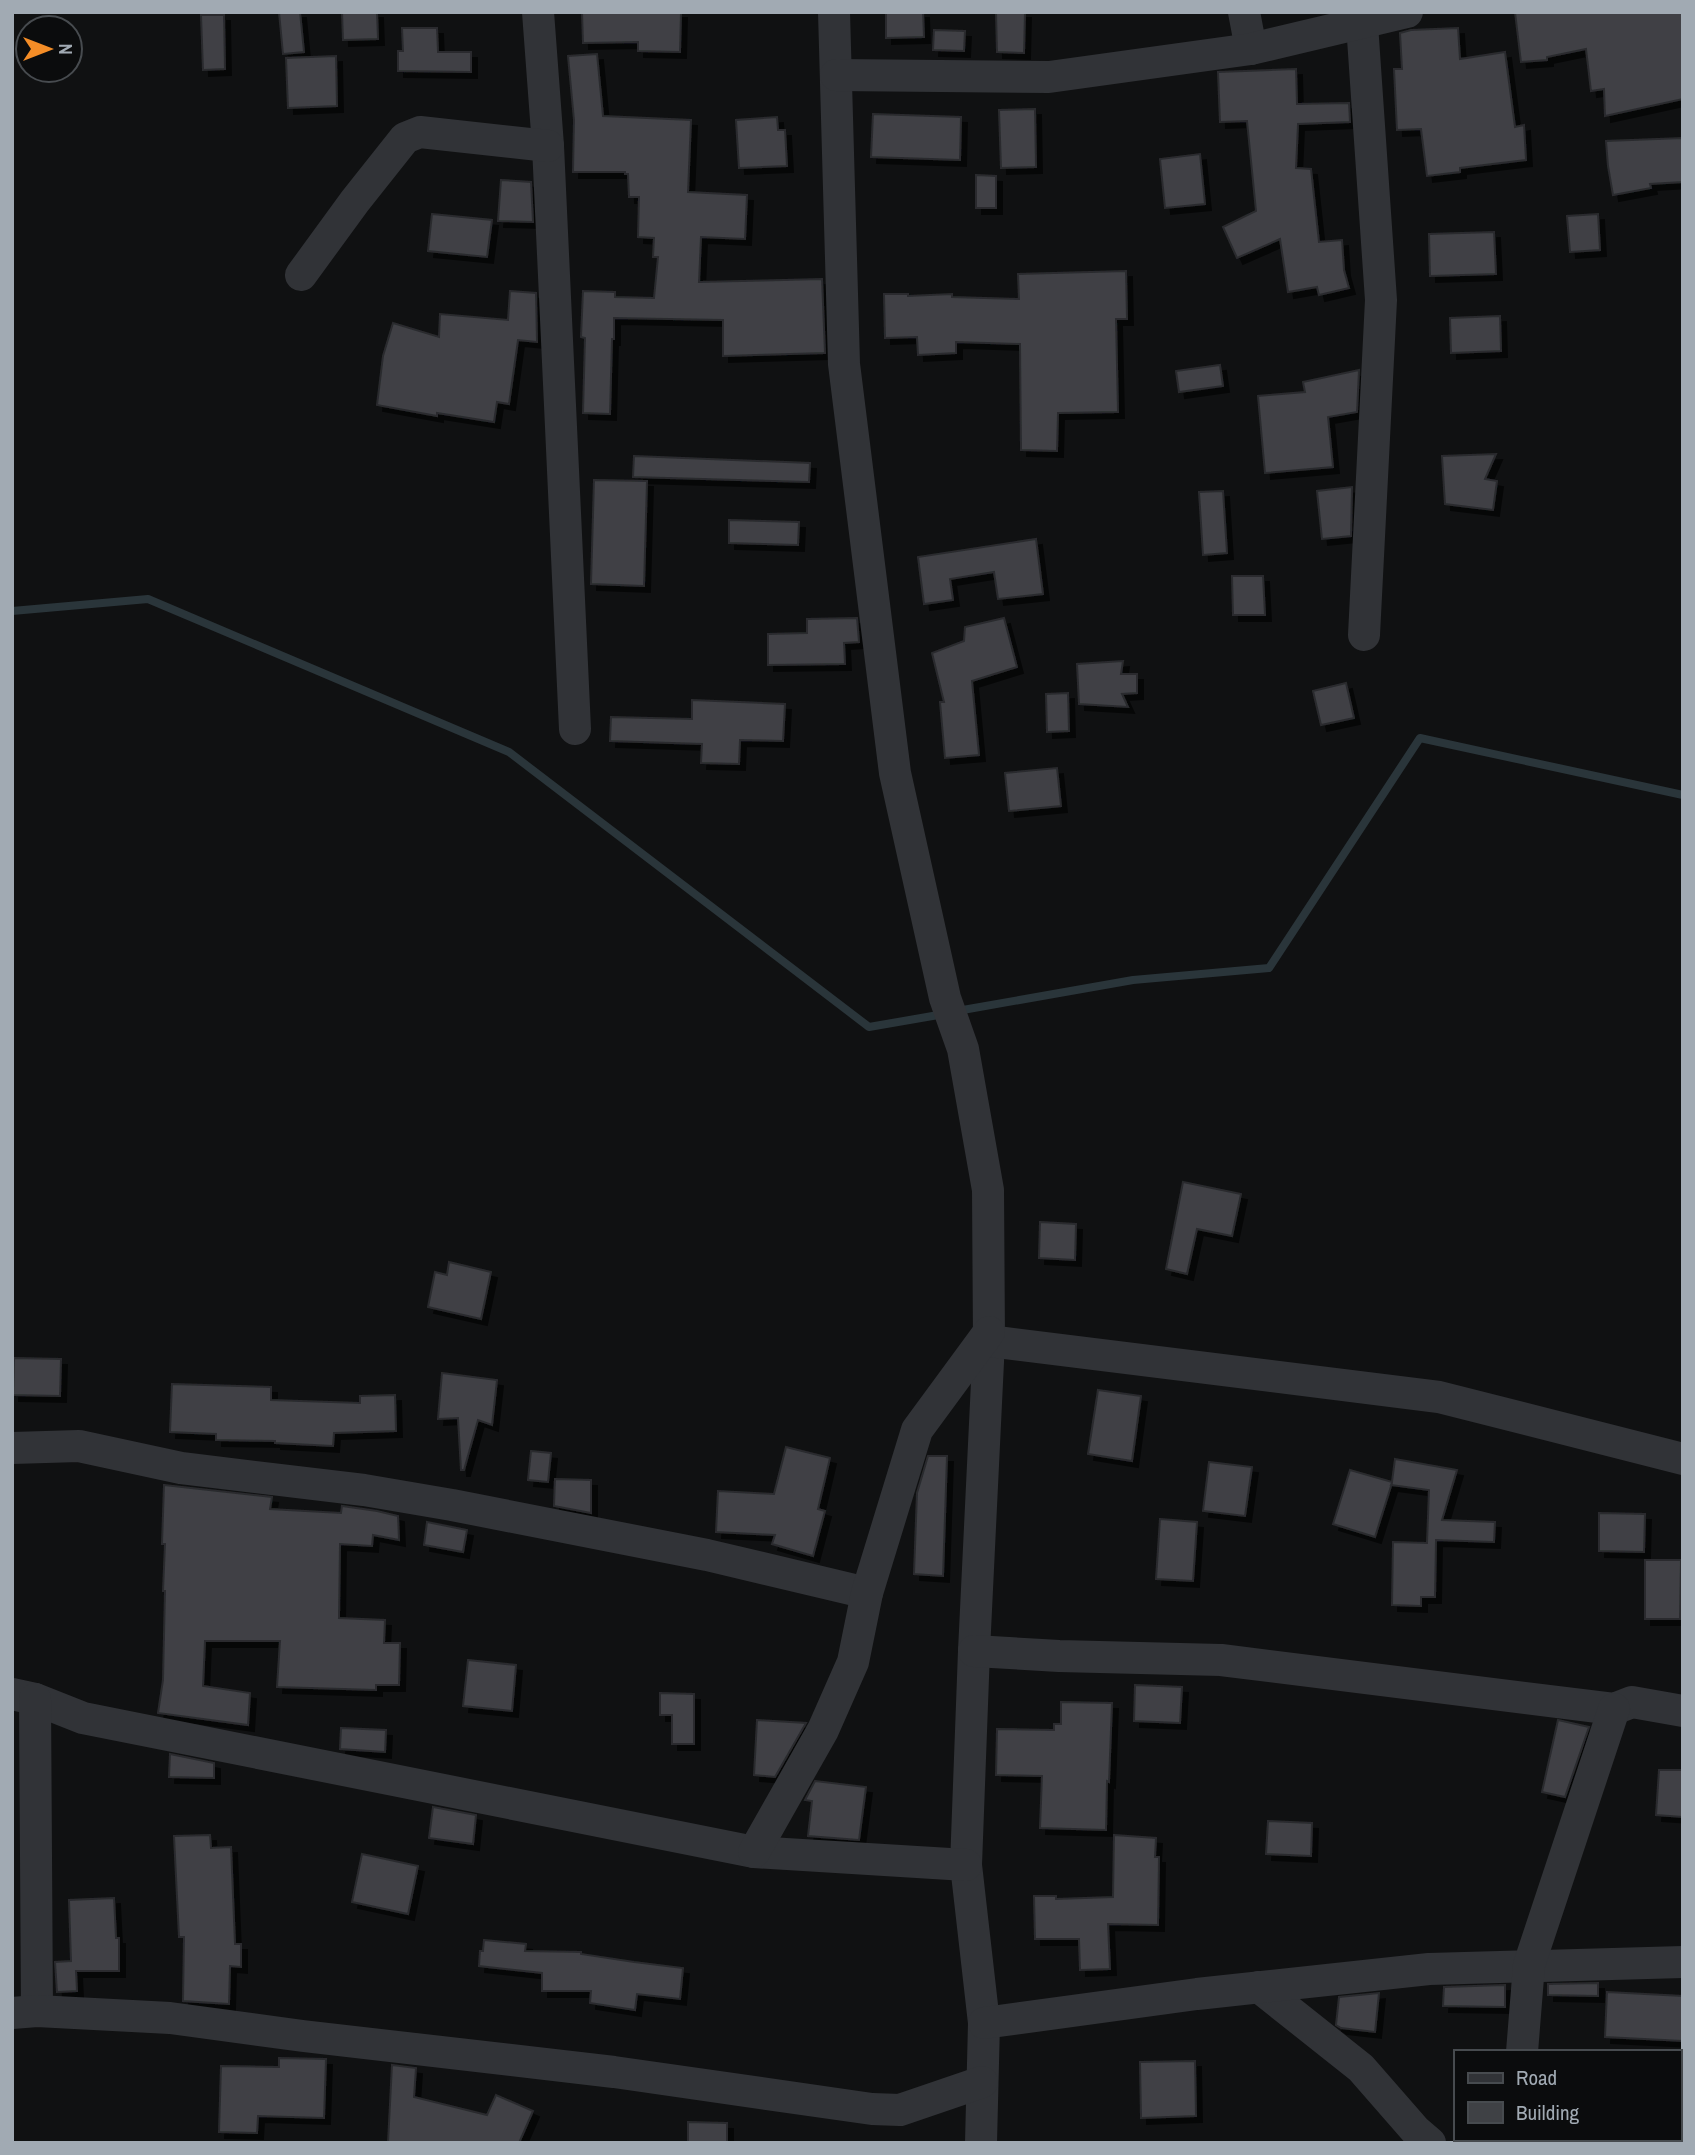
<svg xmlns="http://www.w3.org/2000/svg" width="1695" height="2155" viewBox="0 0 1695 2155" font-family="'Archivo Narrow',sans-serif">
<style>
.lines{fill:none;stroke-linecap:round;stroke-linejoin:round}
.stream{stroke:#2a353a;stroke-width:8}
.building{fill:#3f4145;stroke:#2a2b2e;stroke-width:2;filter:url(#shadow)}
.minor{stroke:#313337;stroke-width:32}
</style>
<defs>
<filter id="shadow"><feDropShadow dx="6" dy="6" stdDeviation="0" flood-color="#0009"/></filter>
</defs>
<rect width="100%" height="100%" fill="#101112"/>
<g class="lines">
<g class="stream">
<path d="M12,611L148,599L509,752L869,1027L944,1014"/>
<path d="M957,1011L1133,980L1269,968L1420,738L1683,795"/>
</g>
</g>
<g class="building">
<path d="M279,12H300L304,52L283,54Z"/>
<path d="M342,12H377L378,39L343,40Z"/>
<path d="M582,12H681L680,52L638,51V42L583,43Z"/>
<path d="M886,12H923L924,37L886,38Z"/>
<path d="M996,12H1025L1024,53L997,52Z"/>
<path d="M1515,12H1683V99L1605,116L1604,89L1591,91L1586,49L1547,57V60L1521,62Z"/>
<path d="M201,15H224L225,69L203,70Z"/>
<path d="M402,28H437L438,52H471V72L398,71V51H403Z"/>
<path d="M1458,28L1460,59L1505,52L1515,127L1524,125L1526,160L1460,168V172L1427,176L1421,129L1397,130L1394,69H1402L1400,33L1411,30Z"/>
<path d="M934,30L965,31L964,51L933,50Z"/>
<path d="M597,54L603,116L691,120L688,192L747,195L745,239L701,237L699,282L822,279L825,353L723,356V320L614,318V339H612L610,414L583,413L585,338L581,337L583,291L615,292V297L654,298L658,257H653L654,238L638,237L639,197H629L628,174H625V172H573L574,120L568,56Z"/>
<path d="M336,56L337,106L288,108L286,58Z"/>
<path d="M1296,69L1297,104L1349,103L1350,122L1298,124L1296,168L1311,169L1319,242L1342,240L1344,270L1349,288L1319,295L1317,287L1288,292L1280,239L1237,258L1223,227L1256,211L1247,121L1220,122L1218,72Z"/>
<path d="M1035,109L1036,167L1001,168L999,110Z"/>
<path d="M873,114L961,117L960,160L871,157Z"/>
<path d="M777,117L778,130H785L787,166L739,168L736,120Z"/>
<path d="M1683,138V182L1650,184L1651,188L1613,195L1608,166L1606,141Z"/>
<path d="M1200,154L1205,204L1165,208L1160,159Z"/>
<path d="M976,175L996,176V208H976Z"/>
<path d="M501,180L531,182L533,222L498,221Z"/>
<path d="M432,214L492,220L487,257L428,251Z"/>
<path d="M1598,214L1600,250L1570,252L1567,216Z"/>
<path d="M1494,232L1496,274L1430,276L1429,234Z"/>
<path d="M1126,271L1127,319H1116L1118,412L1058,413L1057,451L1021,450L1020,344L956,342V353L918,355L917,337L885,338L884,294H908V296L952,294V297L1019,299L1018,274Z"/>
<path d="M510,291L536,293L537,342L518,340L509,404L497,402L494,422L437,413V416L377,405L383,356L393,323L439,337L440,314L508,320Z"/>
<path d="M1500,316L1501,351L1451,353L1450,318Z"/>
<path d="M1220,365L1223,386L1179,392L1176,371Z"/>
<path d="M1359,370L1357,412L1328,417L1333,467L1265,473L1258,396L1305,392L1303,382Z"/>
<path d="M1496,454L1485,479L1497,481L1493,510L1445,504L1442,456Z"/>
<path d="M634,456L810,463L809,482L633,477Z"/>
<path d="M594,480L647,481L644,586L591,584Z"/>
<path d="M1352,487L1351,536L1322,539L1317,491Z"/>
<path d="M1223,491L1227,553L1203,555L1199,492Z"/>
<path d="M729,520L799,522L798,545L729,543Z"/>
<path d="M1036,539L1043,594L998,599L994,572L950,579L953,600L924,604L918,557Z"/>
<path d="M1232,576H1263L1265,615H1233Z"/>
<path d="M857,618L859,642L844,643L845,664L768,665V634L807,633V619Z"/>
<path d="M1004,618L1017,667L972,681L979,755L945,758L940,702H944L932,653L964,641L965,627Z"/>
<path d="M1123,661L1121,674H1137V693L1122,694L1128,707L1079,704L1077,664Z"/>
<path d="M1346,683L1354,718L1321,725L1313,691Z"/>
<path d="M1068,693L1069,731L1047,732L1046,694Z"/>
<path d="M692,700L785,704L783,741L740,740L739,764L701,763L702,744L610,741L611,717L692,719Z"/>
<path d="M1057,768L1061,806L1009,811L1005,773Z"/>
<path d="M1183,1182L1241,1194L1232,1236L1197,1229L1187,1274L1166,1269Z"/>
<path d="M1040,1222L1076,1224L1075,1260L1039,1258Z"/>
<path d="M449,1262L491,1272L481,1319L428,1307L435,1272L447,1275Z"/>
<path d="M14,1358L61,1359L60,1396L13,1395Z"/>
<path d="M442,1373L497,1380L492,1425L478,1420L464,1470H461L458,1418L438,1419Z"/>
<path d="M172,1384L271,1387V1400L360,1403V1396L395,1395L396,1431L334,1433L333,1446L275,1443V1441L216,1440V1434L170,1432Z"/>
<path d="M1098,1390L1141,1396L1132,1461L1088,1454Z"/>
<path d="M786,1447L830,1458L818,1509L825,1511L813,1556L772,1544L775,1535L716,1532L718,1491L774,1494Z"/>
<path d="M531,1451L551,1453L548,1482L528,1480Z"/>
<path d="M928,1456H947L943,1576L914,1574L917,1493Z"/>
<path d="M1395,1459L1457,1470L1442,1520L1495,1522L1494,1542L1436,1540L1435,1597H1421V1606L1392,1605L1393,1542L1427,1543L1429,1490L1391,1485L1392,1483L1375,1537L1333,1524L1350,1470L1392,1482Z"/>
<path d="M1209,1462L1252,1467L1245,1516L1203,1511Z"/>
<path d="M555,1479L591,1480V1513L554,1506Z"/>
<path d="M164,1485L272,1497L270,1509L341,1513L342,1506L377,1511L398,1516L399,1540L373,1535L372,1546L340,1544L339,1618L385,1620L384,1643H400L399,1685H376V1690L277,1687L280,1641H205L203,1686L250,1693L248,1725L158,1713L163,1680L165,1591H163L165,1544H162Z"/>
<path d="M1599,1513L1645,1514L1644,1552L1599,1551Z"/>
<path d="M1160,1519L1197,1522L1193,1581L1156,1579Z"/>
<path d="M427,1522L467,1530L463,1552L424,1545Z"/>
<path d="M1645,1560H1681L1680,1619H1645Z"/>
<path d="M468,1660L516,1665L512,1711L463,1706Z"/>
<path d="M1135,1685L1182,1687L1180,1723L1134,1721Z"/>
<path d="M660,1693L694,1694V1744H672V1715H660Z"/>
<path d="M1061,1702L1112,1703L1109,1782L1107,1781L1106,1830L1040,1828L1042,1776L996,1775L997,1729L1054,1730V1724H1061Z"/>
<path d="M757,1720L806,1723L775,1777L754,1775Z"/>
<path d="M1558,1720L1589,1727L1565,1797L1542,1792Z"/>
<path d="M341,1728L386,1730L385,1752L340,1749Z"/>
<path d="M170,1754L214,1763V1778L169,1777Z"/>
<path d="M1659,1770H1683V1817L1656,1815Z"/>
<path d="M815,1781L866,1787L859,1840L808,1836L812,1801L805,1800Z"/>
<path d="M433,1807L476,1815L473,1844L429,1838Z"/>
<path d="M1268,1821L1312,1823L1311,1856L1266,1854Z"/>
<path d="M210,1835L211,1848L231,1847L235,1944H241V1967L230,1966L229,2004L183,2001L184,1937H179L174,1836Z"/>
<path d="M1114,1835L1156,1838L1155,1857H1159L1158,1925L1108,1924L1110,1969L1080,1970L1079,1939H1035L1034,1896H1056V1899L1113,1897Z"/>
<path d="M362,1854L418,1866L408,1914L352,1902Z"/>
<path d="M114,1898L116,1938H119V1971H76L77,1991L57,1992L55,1962L71,1961L69,1900Z"/>
<path d="M484,1940L526,1944L525,1951L581,1952V1954L634,1962L683,1968L680,1999L637,1994L635,2010L590,2003L591,1991H542V1973L479,1966L480,1951H483Z"/>
<path d="M1598,1983V1996L1548,1995V1984Z"/>
<path d="M1505,1985V2007L1443,2006L1444,1987Z"/>
<path d="M1607,1992L1683,1996V2041L1605,2037Z"/>
<path d="M1379,1993L1375,2032L1341,2028L1336,2025L1339,1997Z"/>
<path d="M279,2058L326,2059L324,2118L258,2116L257,2133L219,2132L221,2066L279,2067Z"/>
<path d="M1195,2061L1196,2116L1141,2118L1140,2062Z"/>
<path d="M392,2065L416,2068L414,2097L487,2115L496,2095L533,2111L519,2143H388Z"/>
<path d="M688,2122L727,2123V2143H688Z"/>
</g>
<g class="lines">
<g class="minor">
<path d="M538,12L548,146L575,729"/>
<path d="M834,12L844,364L895,773L945,998L963,1049L988,1190L989,1341L974,1651L966,1865L984,2023L981,2143"/>
<path d="M1244,12L1251,49"/>
<path d="M1362,24L1381,300L1364,635"/>
<path d="M836,75L1049,77L1251,49L1407,12"/>
<path d="M301,275L355,201L405,138L420,132L548,146"/>
<path d="M989,1341L1439,1397L1683,1459"/>
<path d="M12,1448L79,1446L181,1468L364,1490L452,1505L707,1555L867,1593"/>
<path d="M974,1651L1059,1656L1221,1660L1614,1709L1632,1702L1683,1711"/>
<path d="M12,1694L35,1699L83,1718L754,1852L966,1865"/>
<path d="M35,1699L37,2011"/>
<path d="M754,1852L823,1730L853,1662L867,1593L917,1430L989,1332"/>
<path d="M1259,1987L1361,2068L1416,2131L1430,2143"/>
<path d="M12,2013L37,2011L170,2018L303,2036L614,2072L872,2109L900,2110L982,2082"/>
<path d="M984,2023L1197,1994L1429,1969L1683,1962"/>
<path d="M1522,2052L1529,1965L1614,1709"/>
<path d="M1514,2143V2139"/>
</g>
</g>
<rect width="1695" height="2155" fill="none" stroke="#a1aab3" stroke-width="28"/>
<rect x="1454" y="2050" width="228" height="91" fill="#0b0c0d" stroke="#474b4f" stroke-width="2"/>
<rect x="1468" y="2073" width="35" height="10" fill="#313337" stroke="#474b4f" stroke-width="2"/>
<text x="1516" y="2085" font-size="21" fill="#a1aab3">Road</text>
<rect x="1468" y="2102" width="35" height="21" fill="#3f4145" stroke="#474b4f" stroke-width="2"/>
<text x="1516" y="2120" font-size="21" fill="#a1aab3">Building</text>
<g transform="translate(49 49) rotate(90)"><circle r="33" fill="#0b0c0d" stroke="#474b4f" stroke-width="2"/>
<path d="M0-5L12 26L0 18L-12 26Z" fill="#f48d27"/>
<text y="-10" font-size="19" font-weight="bold" text-anchor="middle" fill="#a1aab3">N</text>
</g>
</svg>
